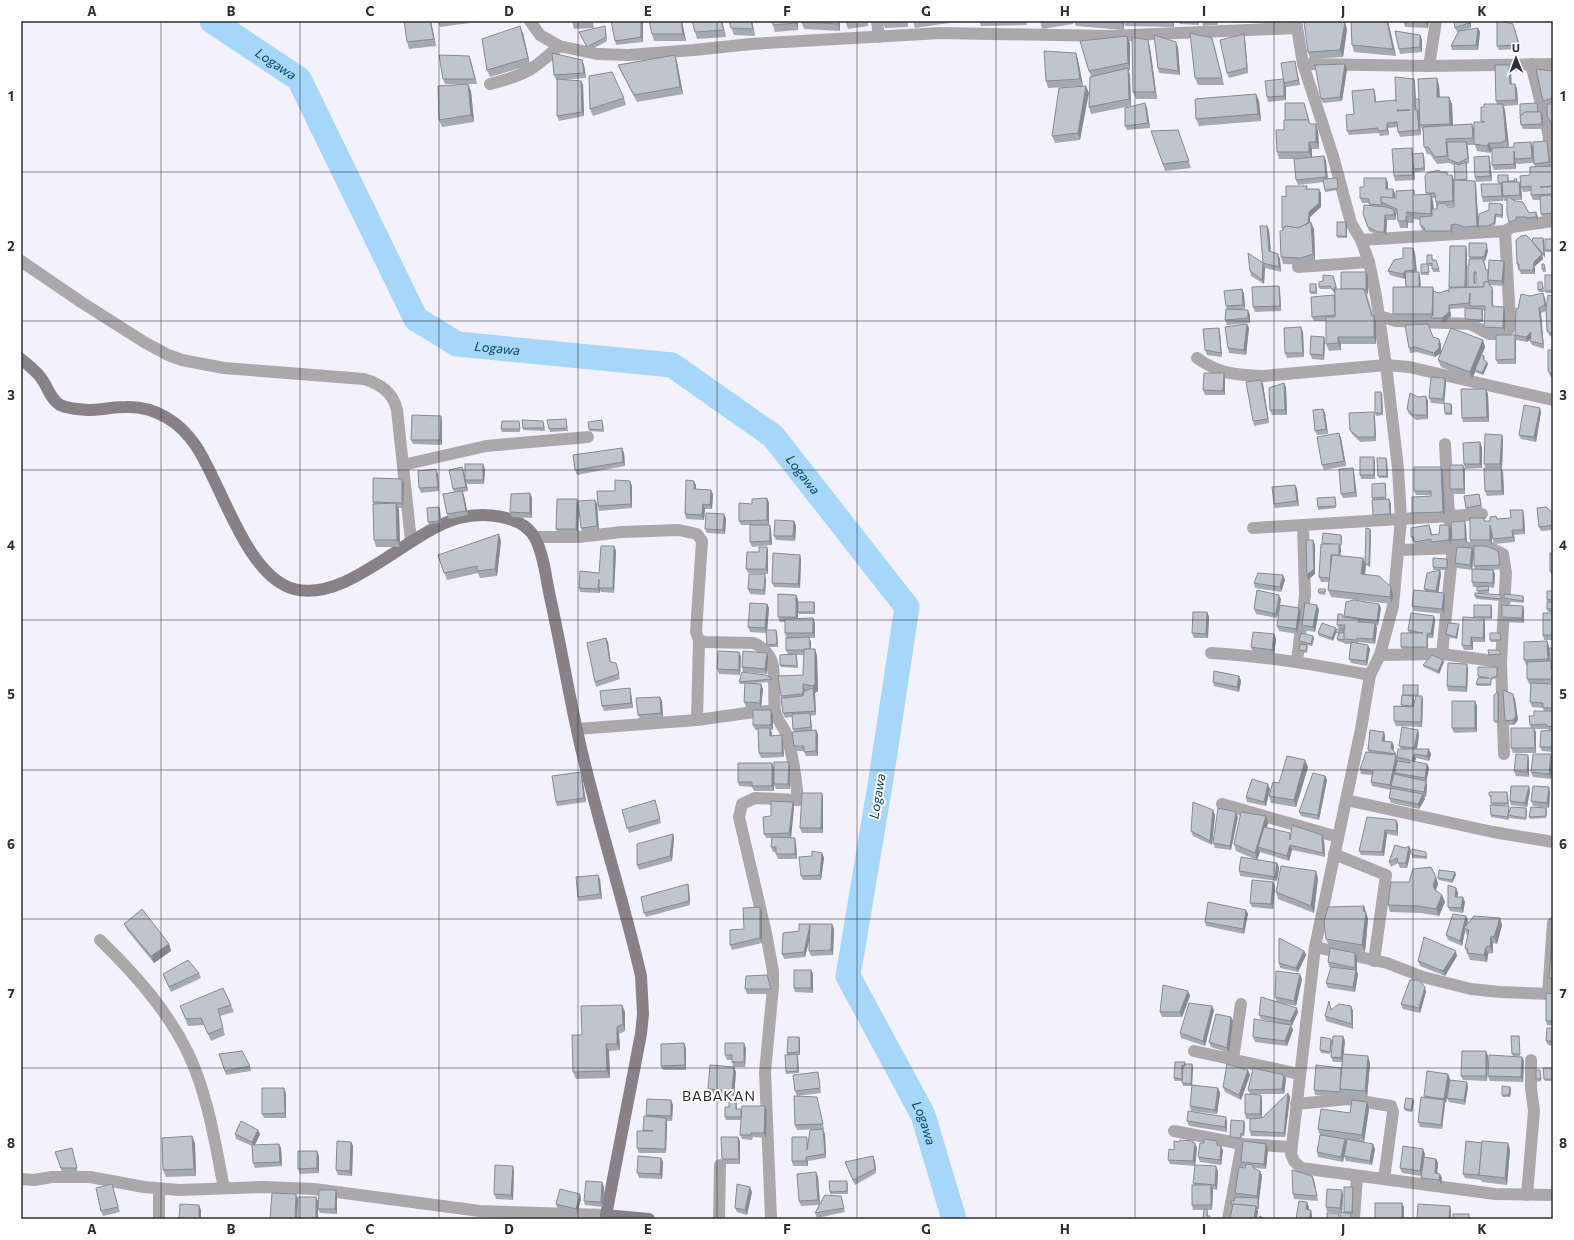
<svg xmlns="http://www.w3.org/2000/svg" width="1574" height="1240" viewBox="0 0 1574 1240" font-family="Commissioner,sans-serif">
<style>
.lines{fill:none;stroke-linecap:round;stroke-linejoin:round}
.river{stroke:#a6d6f9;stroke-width:25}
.street{stroke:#aba7ab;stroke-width:12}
.secondary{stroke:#888288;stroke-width:12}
.wall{fill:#a4a9b2;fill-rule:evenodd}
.shaded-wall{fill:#868991}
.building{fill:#bfc4cf;stroke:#868991;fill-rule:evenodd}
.grid{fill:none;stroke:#2e2d32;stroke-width:1;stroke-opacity:0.55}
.labels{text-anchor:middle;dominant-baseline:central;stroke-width:4;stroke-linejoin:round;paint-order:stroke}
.water-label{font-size:13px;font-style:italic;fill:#054364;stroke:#fff}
.quarter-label{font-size:14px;letter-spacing:1px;fill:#2e2d32;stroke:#fff}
.neatline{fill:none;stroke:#2e2d32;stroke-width:1.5}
.grid-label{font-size:13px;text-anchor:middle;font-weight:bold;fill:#2e2d32}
</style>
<rect width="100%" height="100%" fill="#f4f1fe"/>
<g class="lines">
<path class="river" id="s1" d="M212,21L299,79L416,319L457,344L672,365L773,436L907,607L881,779L848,976L923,1115L954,1219"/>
<g class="street">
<path d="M530,21L540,35L559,46L597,54L628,55L694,50L751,44L941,33L1108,36L1297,28"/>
<path d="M877,21L879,37"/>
<path d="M1296,21L1303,64L1333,156L1351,223L1361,240L1369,262L1376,296L1386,365L1398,468L1401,519L1393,606L1380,655L1370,675L1361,729L1315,947L1291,1154L1294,1161L1301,1168L1495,1194L1553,1195"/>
<path d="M1303,64L1429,66L1553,64"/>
<path d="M1531,64L1547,127L1553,163"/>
<path d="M1429,66L1436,21"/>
<path d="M490,84C525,75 532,71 559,46"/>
<path d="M1361,240L1505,231L1512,227L1553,221"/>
<path d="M21,261L81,302L144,342L168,355L182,360L224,368L364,379C380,384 393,392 397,410L411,541"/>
<path d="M1298,267L1369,262"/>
<path d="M1379,316L1396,321L1470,324L1489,334H1505L1509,329L1510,322L1505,231"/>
<path d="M1197,358C1219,374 1236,375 1263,376L1386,365L1409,367L1553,400"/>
<path d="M403,465L486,446L588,437"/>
<path d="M1253,528L1482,514"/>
<path d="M535,537H579L621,532L679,530L697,534L702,541L696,632L699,640L705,642L753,643C760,645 769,653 772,662C776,675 773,696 775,711C777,720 782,725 786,733C793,754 796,778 798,800L755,798L742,804L739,817L766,933L773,971V987L765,1072L771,1219"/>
<path d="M1399,550L1489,547L1503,554L1506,573L1501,662L1504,754"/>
<path d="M1211,653C1265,656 1317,665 1370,675"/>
<path d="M1442,654L1453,547L1449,517L1445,444"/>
<path d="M1380,655L1442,654L1501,662"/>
<path d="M1297,661L1305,595L1303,525"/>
<path d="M697,720L699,640"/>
<path d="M577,729L697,720L754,712L769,711"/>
<path d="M1346,800L1493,832L1553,842"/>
<path d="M1222,804L1338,837"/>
<path d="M1334,854L1386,875L1374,961"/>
<path d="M100,940C135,974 167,1010 188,1053C208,1095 215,1143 224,1188"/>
<path d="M1315,947L1387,963L1423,977L1471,989L1500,992L1553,994"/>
<path d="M1548,994L1553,923"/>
<path d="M1194,1051L1299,1074"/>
<path d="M1233,1059L1241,1004"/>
<path d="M1296,1104L1348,1099L1391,1106L1393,1112L1384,1179"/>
<path d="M1174,1131L1242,1144L1291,1147"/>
<path d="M21,1179L34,1180L52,1177H90L144,1187L179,1190L264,1187L314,1189L480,1211L606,1215"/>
<path d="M159,1189V1219"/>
<path d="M1527,1195L1534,1111L1531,1088V1060"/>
<path d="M719,1219L720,1165"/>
<path d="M1228,1219L1242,1144"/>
<path d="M1354,1219L1357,1176"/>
</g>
<path class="secondary" d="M21,359C28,365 36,371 41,378C48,387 50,399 60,405C69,409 78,409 87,410C101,410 113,407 126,407C155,406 180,422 196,446C222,485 246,576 294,589C347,603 409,531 459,518C482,512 522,514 535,538C544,555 546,579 550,597C561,646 569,696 580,744C598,822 623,898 641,976L643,1014L641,1034L606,1215L649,1219"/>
</g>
<g class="wall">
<path d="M431,21L436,46L409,49L407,42Z"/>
<path d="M438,21H484L440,27Z"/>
<path d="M572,21H593L594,28L574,29Z"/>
<path d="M599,21H607L600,23Z"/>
<path d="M643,21V42L616,45L615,41Z"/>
<path d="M649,21H682L686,41H654L652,34Z"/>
<path d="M692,21H722L726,37L697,39L695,32Z"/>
<path d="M729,21H752L755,36L734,35Z"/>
<path d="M798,21V30L775,32L773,25Z"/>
<path d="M801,21H840V31L804,29Z"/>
<path d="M845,21H868V26L848,29Z"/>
<path d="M882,21H907L908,27L885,28Z"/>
<path d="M913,21H956V22L915,28Z"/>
<path d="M979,21H1026L1027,25L981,26Z"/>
<path d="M1040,21H1073V24L1042,29Z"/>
<path d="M1074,21H1174V27L1125,26L1124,23V30L1076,26Z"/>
<path d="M1178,21H1199V25L1180,24Z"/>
<path d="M1202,21H1218V25L1203,26Z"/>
<path d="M1231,21H1280V24L1231,22Z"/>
<path d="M1351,21H1388L1396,56L1354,52L1352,45Z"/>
<path d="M1403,21H1429L1428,28L1405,27Z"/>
<path d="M1454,21H1471V28L1462,30L1478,28L1480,32L1478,50H1452L1451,46L1458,32H1457L1455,28Z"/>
<path d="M1347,29L1343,57L1310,59L1308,52Z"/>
<path d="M1515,29L1521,49L1499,50L1497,46Z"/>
<path d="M606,31L607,41L589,51L581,36L579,32Z"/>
<path d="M523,33L530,65L490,77L487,70Z"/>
<path d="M1420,35L1422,40V52L1400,54L1399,49Z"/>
<path d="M1245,39L1248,73L1229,78L1227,73Z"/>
<path d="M1148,40L1150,47L1157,99H1136L1133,92Z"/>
<path d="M1130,43V70L1128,71L1130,75L1131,106L1091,114L1089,107L1091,76L1089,71Z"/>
<path d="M1214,45L1224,85H1198L1195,78Z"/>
<path d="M1178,47L1180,75L1159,73L1158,68Z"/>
<path d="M1076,53L1078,60L1083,86L1048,88L1046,81Z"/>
<path d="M675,55L677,62L683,94L637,102L621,72L618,65Z"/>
<path d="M469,56L477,84H445L443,79Z"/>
<path d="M582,60L584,65L586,78L561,80L581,81L583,85L584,116L559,121L557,116V80H556L554,75Z"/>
<path d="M1295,61L1296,66L1300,85L1286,87V100L1268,102L1267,97L1284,83Z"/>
<path d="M1509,65L1511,70V84H1515L1517,89L1518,105L1504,106L1505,111L1509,147H1508H1514L1531,142L1533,147L1534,163L1517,164L1516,162V169L1494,170L1492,165V150L1490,153L1477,151L1475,145H1467L1469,163L1467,164V181L1476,185L1478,221L1503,206V218L1496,217L1495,225L1488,228H1479V227V230L1467,232L1458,229L1452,230L1453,235H1426L1425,231L1422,230L1420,225V220L1413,219L1414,223H1408V228H1400L1398,221L1397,215L1396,214V220H1387L1386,236H1380L1369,231L1363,214L1369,206V203H1362L1360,198L1364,187L1386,178L1388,183V189H1393L1395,194V198L1414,190L1415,195L1427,194L1426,193L1440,172H1447L1448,175H1452L1454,180V189L1455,180L1454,165L1449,163L1437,164L1430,154H1427L1424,147L1423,132L1420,125L1419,114L1421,135L1400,137L1398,132V127L1388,128L1389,135L1380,136L1379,133L1349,135L1347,131L1354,114L1374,89L1375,93L1376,102H1396L1414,79L1415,83L1416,99H1419L1439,85L1440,97H1449L1452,104L1453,125L1472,124L1474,129L1482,122L1481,121L1484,107L1497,104L1496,101ZM1432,198H1435L1437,209H1434L1433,201ZM1447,206H1454V207H1448Z"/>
<path d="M1347,69L1342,101L1323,103L1321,99Z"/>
<path d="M1553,73V103L1548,104H1553V127L1547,115V104L1544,105L1543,101Z"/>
<path d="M1086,86L1080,140L1055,143L1052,136Z"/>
<path d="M471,91L474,122L442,127L439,120Z"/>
<path d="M1256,94L1259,101L1261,121L1199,126L1196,119Z"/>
<path d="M624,98L626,105L593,116L590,109Z"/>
<path d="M1145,103L1147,108L1150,128L1127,130L1125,126Z"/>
<path d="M1304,103L1310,124H1316L1318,131L1319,149H1312V158L1324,156L1326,161L1328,179L1337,178L1339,190L1325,192L1324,182L1298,185L1296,180L1299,159H1279L1277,152L1284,130L1285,120Z"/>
<path d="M1537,103L1538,106L1539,112H1541L1543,117V129H1523L1521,125L1520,115Z"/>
<path d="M1178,130L1191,168L1165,171L1151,131Z"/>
<path d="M1548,145L1550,166H1553V218H1543L1541,214L1540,200H1533L1531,195V191L1523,192L1521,187L1522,200H1514L1529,213L1538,217V221L1529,223L1528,221H1518V225L1511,227L1509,222L1507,201H1504L1503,197V201L1483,202L1482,197L1499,184L1498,182L1509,177V181L1519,182L1521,186L1530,175L1535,167L1534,164Z"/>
<path d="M1412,148L1413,154L1424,155L1425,171L1414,172V171L1415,180L1395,181L1394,176Z"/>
<path d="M1490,160L1492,181L1476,182L1475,177Z"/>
<path d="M1307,186L1308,189L1321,193V207L1310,217V222L1314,229L1315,261L1304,265L1283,264L1281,257L1282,231V228L1286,197Z"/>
<path d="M1347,224V238H1338L1337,236Z"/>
<path d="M1267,226L1269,230L1271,251L1280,259L1281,272L1265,268L1264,284L1251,276L1250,271L1263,263Z"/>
<path d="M1553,239V252H1546L1545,250Z"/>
<path d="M1544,240L1545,258L1542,254L1543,259L1535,266V274H1521L1519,269H1518L1517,264L1532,241Z"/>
<path d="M1413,248L1415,253L1417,272H1419L1420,276L1421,287L1439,293L1449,292V287L1467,250V287H1468L1470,259L1469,257L1488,251L1485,261H1484L1486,270H1488L1504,261L1505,265L1504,286L1490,285L1493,291V307L1505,312V332H1486L1484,327L1485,311L1483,310V322H1466L1465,319V308L1450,309L1451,316L1443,323H1433L1432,321H1396L1393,314L1406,287L1405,277L1404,279L1390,275L1388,271ZM1475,274H1476V283H1475Z"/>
<path d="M1433,257V260H1436L1440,272H1433L1432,266H1429V275H1421V273Z"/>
<path d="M1545,267L1546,272H1543L1542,269Z"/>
<path d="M1553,275V293H1546L1545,291Z"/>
<path d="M1333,276L1337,288L1336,289H1341L1368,276V294H1367L1373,316L1376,323V344H1341V350L1329,351L1326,344V321H1314L1312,317L1335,294L1331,289H1320L1319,287Z"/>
<path d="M1543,284L1544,292H1539L1538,290Z"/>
<path d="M1279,286L1280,290L1281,311L1255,312L1253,307Z"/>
<path d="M1317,286V294H1311L1310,292Z"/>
<path d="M1242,289L1244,294L1245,309L1239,310L1250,315V323L1227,325L1225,320L1227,309L1226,306Z"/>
<path d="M1553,296V338L1549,335L1547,331L1546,311L1541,313L1544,349L1532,345L1530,341L1531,339L1527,342L1516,340V364H1498L1496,360L1515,335L1518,309L1545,298L1546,306Z"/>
<path d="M1301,327L1303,332L1304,357L1287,358L1285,353Z"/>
<path d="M1219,328L1220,333L1222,357L1207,355L1205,350Z"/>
<path d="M1249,328L1246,355L1229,353L1228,348Z"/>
<path d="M1324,337L1325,342L1324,360L1312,359L1310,354Z"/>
<path d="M1433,337L1441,344V353L1483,340L1485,347L1482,355L1484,356L1485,358L1484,360L1488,364L1483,375L1475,372L1472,379L1441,367L1438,360L1441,353L1435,357L1417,352L1410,353L1409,348Z"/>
<path d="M1553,350V378L1550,376L1548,371Z"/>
<path d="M1225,378V395H1205L1203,390Z"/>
<path d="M1261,380L1263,384L1269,423L1254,426L1253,421Z"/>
<path d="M1284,383L1286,388L1287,415H1272L1270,410Z"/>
<path d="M1446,383L1444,404L1431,403L1429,398Z"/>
<path d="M1486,389L1488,394L1489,422H1463L1462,418Z"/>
<path d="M1381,392L1382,394L1383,415L1376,416L1375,413Z"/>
<path d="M1426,396L1428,401V419L1416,420L1409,414L1407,409L1418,397Z"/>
<path d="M1452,406V415H1445V413Z"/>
<path d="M1323,409L1325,413L1328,434L1317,435L1315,431Z"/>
<path d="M1541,412L1536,442L1521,439L1519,435Z"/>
<path d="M1375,417L1376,441L1360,442L1352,434L1350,430Z"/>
<path d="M566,419L568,431L550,432L549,429Z"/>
<path d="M442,421V445L413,444L411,440Z"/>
<path d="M603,422L604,432L589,431V429Z"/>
<path d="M520,423V432H502L501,429Z"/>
<path d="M544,424L545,431L523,430V428Z"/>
<path d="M1502,435L1503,439L1502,469L1503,472L1504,495L1487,496L1485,491L1486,468L1484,464Z"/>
<path d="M1341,438L1346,466L1324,470L1322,465Z"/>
<path d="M1482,447V468L1465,469L1464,464Z"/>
<path d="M622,448L624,453L625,466L577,475L575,470Z"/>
<path d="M1387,460L1388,478H1379L1378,476Z"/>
<path d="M1375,462V479H1361L1360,475Z"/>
<path d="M1463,465L1465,470V494H1452L1450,489Z"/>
<path d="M485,469L484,484H467L465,480Z"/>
<path d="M464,472L468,491L463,492L468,515L449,519L447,514L454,492L453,489Z"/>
<path d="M1354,472L1357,497L1343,498L1341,494Z"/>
<path d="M1443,472L1445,516L1414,517L1412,513L1431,496V495H1416L1414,491Z"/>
<path d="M438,474L439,491L421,493L419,488Z"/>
<path d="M402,479L404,484L403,508H398L399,510L400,547H376L374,540L373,502Z"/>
<path d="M696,485V489L713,494L712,509H705L704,520L686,519L685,514Z"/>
<path d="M1295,485L1297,489L1299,506L1275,508L1274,504Z"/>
<path d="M1386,485V499H1389L1391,504V519H1374L1373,515V500L1372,498Z"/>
<path d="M632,486V508L599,511L598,506L615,491Z"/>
<path d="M530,493L532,498V518L512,517L510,512Z"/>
<path d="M1480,496L1482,508L1467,510L1466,508Z"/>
<path d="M1335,497L1336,508L1318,510V507Z"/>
<path d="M595,500L597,504L599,531L583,532L581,528L579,504L578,534L557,533L556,529L579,504Z"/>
<path d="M769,503V525H741L739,521Z"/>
<path d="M439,507L440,510L441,523L429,524L428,522Z"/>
<path d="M1553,513V530L1541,531L1539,527Z"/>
<path d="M724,514L726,519L725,534L707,533L705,529Z"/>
<path d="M1524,515L1525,534L1514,535L1515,542L1494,544L1492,535V545H1472L1470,540L1484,518L1485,521H1490L1496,516L1498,519L1511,518Z"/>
<path d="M794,521L796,526L795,541L776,540L774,536Z"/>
<path d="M1429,525L1431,530L1432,535L1439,534L1451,529V545L1432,546V544L1416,547L1414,542H1413L1411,537Z"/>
<path d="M1466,526L1467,544L1454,545L1452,540Z"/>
<path d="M1370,529L1371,531L1370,567L1366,565L1365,574L1391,587L1393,594L1392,604L1331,597L1328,590L1329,582H1321L1319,577L1322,544L1342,537L1341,547H1340L1341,549L1340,556L1363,558L1365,563Z"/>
<path d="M771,530L772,545L752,547L750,542Z"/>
<path d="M501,541L497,576L480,578L478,573L447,580L438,555Z"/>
<path d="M614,546L616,551L614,593L601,592L600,590V593L580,592L579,588L599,573Z"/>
<path d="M767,547L768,551V574L748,573L746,569L759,552Z"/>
<path d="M1472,548L1474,553L1472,570L1457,568L1455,563Z"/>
<path d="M1498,551L1499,556L1501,569L1493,570L1495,574L1494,588L1489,587V593H1480L1502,597V601L1476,599L1475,596L1478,593L1477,587H1473L1472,582L1475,569L1474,566Z"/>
<path d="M1553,553V575H1552L1550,571Z"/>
<path d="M801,559L800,588L774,587L772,583Z"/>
<path d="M1447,559L1448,561L1447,570H1440L1441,574L1438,592L1444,593L1445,598L1444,614L1414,611L1412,606L1425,591L1424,589L1438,570H1433V567Z"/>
<path d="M766,579L765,595L750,594L748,589Z"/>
<path d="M1285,580L1281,592L1255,588L1254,583Z"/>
<path d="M1325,589L1326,591L1325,595L1319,594L1318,592Z"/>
<path d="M1553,591V602H1548L1547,600Z"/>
<path d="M1523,596L1524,598V603L1504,601V598Z"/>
<path d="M798,599V602H814L815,604V614H799L798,612V619L813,618L815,623V638H809L811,642V649H815L817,656L818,691L815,693L816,715L810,716L811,718L812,730L818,734V756H806L804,751H795L794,746V732L793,729L792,717L785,718L783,713L781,696L803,675L804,655H797L798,668L781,667L780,665L788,655L786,650V638L785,633V622H780L778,617Z"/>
<path d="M1281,599L1277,618L1256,614L1254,609Z"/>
<path d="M1553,602V612H1548L1547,609Z"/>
<path d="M767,604L769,608L767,630H776L777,632L778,647H767V645L766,633L750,632L748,627Z"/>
<path d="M1379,604L1381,608L1378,626L1376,625L1377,628L1375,644L1359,642L1358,643L1370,649L1367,666L1351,663L1349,659L1351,644H1345L1344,643L1338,641L1337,639L1338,634L1336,633L1333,641L1319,636L1318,633L1336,628L1337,629H1339L1337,625L1343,617H1344V616Z"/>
<path d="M1317,605L1319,610L1315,632L1303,630L1302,625Z"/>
<path d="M1491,605L1492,607V619H1484L1485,623V642H1473V650H1464L1462,645L1475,618L1474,617Z"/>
<path d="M1523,606L1524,610V623L1504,622L1502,617Z"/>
<path d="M1299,608L1301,612L1297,634L1279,631L1277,626Z"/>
<path d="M1207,612L1209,617L1208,638H1194L1192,633Z"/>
<path d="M1553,613V640H1544L1543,635Z"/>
<path d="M1434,616L1435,621L1433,638H1428V651H1403L1401,647L1409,633L1408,630Z"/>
<path d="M1459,627L1457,639L1446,637V634Z"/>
<path d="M1500,633L1502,642H1491L1490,640Z"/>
<path d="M606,638L608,642L611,662L616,663L620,679L596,687L595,682Z"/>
<path d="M1314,638L1312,646L1307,645L1308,647L1307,653L1300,652L1299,650L1305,644L1300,643L1299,641Z"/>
<path d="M1276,639L1274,655L1253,652L1251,647Z"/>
<path d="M1547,641L1549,646V661L1553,648V664H1552L1553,670V682L1552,683L1544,684H1553V752L1542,751L1540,747L1549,731L1548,729H1535L1536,733V753H1513L1511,748L1531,728L1530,725L1534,716L1544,711L1543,708L1532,707L1530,702L1531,684H1529L1527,679V665H1526L1524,660Z"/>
<path d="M1499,650L1502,657H1490L1489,655Z"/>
<path d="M739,652L741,657L740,675L719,674L717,669Z"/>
<path d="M767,653L768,658L767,674L743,672L742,667Z"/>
<path d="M1444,662L1439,674L1424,667L1423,665Z"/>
<path d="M1497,667L1498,670L1497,678L1491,680V686H1477L1476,684L1479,678L1478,676Z"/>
<path d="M1468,669L1467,692L1448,691L1447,686Z"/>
<path d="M1239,676L1241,681L1239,692L1214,686L1213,682Z"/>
<path d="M772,679L773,682L750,683L763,689L761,708L746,707L744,702L745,684H740L739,682Z"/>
<path d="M1418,685V696L1423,700L1422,727L1396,726L1394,721L1402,706V695ZM1413,697H1416L1413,704L1414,699Z"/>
<path d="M1498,692L1499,695V723H1495L1494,721Z"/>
<path d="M631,693L633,708L604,711L602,706Z"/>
<path d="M1515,699L1518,720L1514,725H1507L1505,721Z"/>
<path d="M662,701L663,718L640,719L638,715Z"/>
<path d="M1475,701L1477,706V732L1454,733L1452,728Z"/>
<path d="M773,715V730H770L772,735L783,740L784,757L761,758L759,753L758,730H755L753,725Z"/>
<path d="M1418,730L1419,735L1417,749L1431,754L1429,761L1416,758L1415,762L1427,764L1429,768L1426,783L1427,785L1426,797H1424L1425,799L1419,809L1391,803L1389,798L1391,790L1372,786L1371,782L1372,775L1361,774L1360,769L1369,753L1368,750L1384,732L1385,737V741L1392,742L1394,746L1393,751L1396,754L1397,757L1401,749L1399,746Z"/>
<path d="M1529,759V777L1516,776L1514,771Z"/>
<path d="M1553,759L1551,779L1533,777L1531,772Z"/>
<path d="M789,762L790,767V789H776L774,784Z"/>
<path d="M772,763L774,768V791H754L752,787L739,786L738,782Z"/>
<path d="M1308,767L1296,807L1271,803L1269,796L1279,783Z"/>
<path d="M581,772L582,776L586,802L557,806L556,802Z"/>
<path d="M1325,776L1327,780L1319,820L1301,816L1299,812Z"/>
<path d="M1270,789L1266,806L1247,802L1246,797Z"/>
<path d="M1530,790L1527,807L1511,805L1510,801Z"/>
<path d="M1550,792L1549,808L1533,806L1531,801Z"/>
<path d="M822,793L823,798V833H802L800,828Z"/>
<path d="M1508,794L1509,805H1492L1491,803V798L1490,797L1489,795Z"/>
<path d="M655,800L661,823L629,833L627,828Z"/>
<path d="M793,802L794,807L791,838L796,843L797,859H778L776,854V852H773L771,847L772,838H766L764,834L771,816Z"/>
<path d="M1509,808V812L1527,811L1526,820L1509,818V820L1491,817V815Z"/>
<path d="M1546,808L1547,810L1546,818L1530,819L1529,817Z"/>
<path d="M1213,810L1215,815L1212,845L1193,836L1191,831Z"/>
<path d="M1266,816L1268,823L1267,828L1291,835L1324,840L1325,857L1292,850L1289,861L1260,852L1257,860L1236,851L1234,844Z"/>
<path d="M1238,817L1231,850L1215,848L1213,843Z"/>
<path d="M1396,820L1398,824V836L1387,834L1384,856L1361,855L1359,851Z"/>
<path d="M673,834L674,838L672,861L639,870L637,865Z"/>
<path d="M1409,846L1411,851L1407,868H1400L1398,863L1391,867L1389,862Z"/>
<path d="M822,853L824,858L821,880H803L801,876Z"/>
<path d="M1412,855H1427V859L1412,858Z"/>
<path d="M1277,863L1279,868L1277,881L1240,876L1239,871Z"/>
<path d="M1455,872L1456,875L1452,883L1439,880L1438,878Z"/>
<path d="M1436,877L1438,884L1436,890L1445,902L1439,916L1421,913L1390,912L1388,905L1409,882Z"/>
<path d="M1318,878L1314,913L1278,899L1276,892Z"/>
<path d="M600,879L602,899L579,901L578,897Z"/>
<path d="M1273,882L1275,887L1273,909L1252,907L1250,903Z"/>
<path d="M688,884L689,888L690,905L646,917L644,913Z"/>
<path d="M1456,888L1458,893L1457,897L1465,902L1463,913L1450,911L1448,907Z"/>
<path d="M1364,906L1368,919L1365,952L1329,946L1326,939Z"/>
<path d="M1246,910L1248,914L1244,934L1206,926L1205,922Z"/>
<path d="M762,911V943L732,950L730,945Z"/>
<path d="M1500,918L1502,925L1497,944L1493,943V953L1488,954L1487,962L1470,960L1465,948L1468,936L1467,935L1465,931L1462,946L1448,940L1446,935L1468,920L1467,925Z"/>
<path d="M1553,923V985H1552L1549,978Z"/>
<path d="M124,924L169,944L171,951L154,963L127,930Z"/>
<path d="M832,924L834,929L833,955L811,956L809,951L810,938L805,957L784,959L782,954L799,931Z"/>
<path d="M1304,951L1306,955L1298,972L1280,968L1279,963Z"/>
<path d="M1355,953L1357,957V972L1358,974L1355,992L1328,988L1326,983L1335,968L1329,967L1328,962Z"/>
<path d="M1457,956L1445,976L1420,966L1418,961Z"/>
<path d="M811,970L813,974V993L795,992L794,988Z"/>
<path d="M199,973L201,978L171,992L163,974Z"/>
<path d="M1302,979L1296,1006L1277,1002L1275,997Z"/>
<path d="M769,980L773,994H747L745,989Z"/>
<path d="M1188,991L1190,996L1182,1017H1162L1160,1012Z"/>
<path d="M1426,992L1420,1013L1403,1009L1401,1004Z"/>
<path d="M1553,994V1026L1547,1025L1546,1021Z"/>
<path d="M231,1005L234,1012L220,1016L225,1035L211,1041L204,1025L188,1026L180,1006Z"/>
<path d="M622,1005L625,1012V1031L619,1034L620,1050L609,1051L610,1078L576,1079L573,1072L582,1035Z"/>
<path d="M1330,1006L1331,1009L1351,1006L1353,1011V1029L1326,1021L1325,1016Z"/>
<path d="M1214,1010L1205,1046L1181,1038L1180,1033Z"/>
<path d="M1298,1012L1291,1026L1293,1030L1287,1046L1255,1042L1253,1037L1278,1023L1261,1019L1259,1015Z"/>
<path d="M1231,1017L1233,1021L1229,1053L1211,1047L1209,1042Z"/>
<path d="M1553,1028V1046L1548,1045L1546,1041Z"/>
<path d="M1343,1036L1345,1041L1343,1054L1370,1063L1367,1098L1342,1096V1097L1315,1095L1314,1090L1341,1068L1342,1062H1333L1331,1057Z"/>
<path d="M1519,1036V1038L1520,1056H1516L1522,1057L1524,1061L1523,1082L1490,1081L1488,1076L1513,1056L1512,1054Z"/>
<path d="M799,1037L800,1039V1055H797L798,1057L799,1073L786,1074V1072L788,1055L787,1053Z"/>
<path d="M1332,1041L1330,1054L1321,1053L1320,1050Z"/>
<path d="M686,1048V1070H663L661,1066Z"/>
<path d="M746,1048L745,1067H733L732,1062V1060H727L725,1055Z"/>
<path d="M1486,1051L1488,1056L1487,1081L1463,1080L1461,1076Z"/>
<path d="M219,1054L250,1066L251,1071L226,1075Z"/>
<path d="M1175,1062L1185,1064H1192L1193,1067L1192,1086H1183L1182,1081H1174V1078Z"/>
<path d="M1553,1068V1081H1545L1544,1079Z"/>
<path d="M1248,1070L1250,1075L1241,1100L1225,1092L1223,1087Z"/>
<path d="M736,1072L734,1096L709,1094L708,1089Z"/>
<path d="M818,1072L819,1077L821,1093L797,1096L795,1091Z"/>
<path d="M1541,1072V1081L1537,1082L1536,1079Z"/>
<path d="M1448,1074L1450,1079L1447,1098L1468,1087L1465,1105L1449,1102L1447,1098L1446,1103H1445V1104L1442,1129L1420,1127L1418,1122L1424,1097V1096Z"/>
<path d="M1284,1075L1286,1079L1284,1094H1251L1261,1095L1262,1099V1118L1288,1093L1290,1097L1285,1137L1251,1136L1250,1131V1119H1246L1245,1114L1250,1094L1248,1090Z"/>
<path d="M1218,1088L1220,1093L1217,1114L1191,1111L1190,1106Z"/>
<path d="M1511,1089L1510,1097H1502V1095Z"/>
<path d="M286,1093V1118H264L262,1114Z"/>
<path d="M817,1097L818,1102L824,1129L797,1130L795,1125Z"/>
<path d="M736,1100L737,1102V1109L767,1111L766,1138L753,1137L752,1140L742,1139L740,1135L741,1120H726L725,1117L729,1107Z"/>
<path d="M1414,1102L1412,1112L1405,1111L1404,1108Z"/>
<path d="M673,1105L672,1121H667V1123L666,1153H639L637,1148L643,1131V1130L647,1117L646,1115Z"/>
<path d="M1369,1109L1364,1142L1375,1149L1372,1165L1346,1161L1344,1156L1343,1162L1318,1157L1317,1152L1320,1135L1318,1129L1350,1113Z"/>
<path d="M1187,1121L1227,1122V1132L1189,1126Z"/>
<path d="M1245,1124L1244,1136H1242L1241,1140L1231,1139L1230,1137Z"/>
<path d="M235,1134H260L255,1145L281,1148L282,1166L255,1168L253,1163L252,1146L236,1139Z"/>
<path d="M825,1134L826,1158L808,1161V1166H793L792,1161L809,1141Z"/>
<path d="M738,1137L740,1142V1164H723L722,1159Z"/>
<path d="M1193,1141L1197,1148L1195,1166L1170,1164L1168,1160L1174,1150Z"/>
<path d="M1217,1141L1219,1146L1223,1150L1221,1165L1200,1162L1198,1157L1204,1143Z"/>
<path d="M351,1142L353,1146L352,1176L338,1175L336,1170Z"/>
<path d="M195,1143L196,1176L166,1177L163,1170Z"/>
<path d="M1482,1143H1508L1510,1150L1507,1185L1482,1182L1481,1180L1465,1178L1463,1174Z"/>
<path d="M72,1148L78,1173L62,1172L55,1152Z"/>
<path d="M1268,1149L1266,1169L1254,1168L1255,1169L1260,1171L1262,1176L1259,1200V1209H1257L1258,1211L1257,1219H1230L1232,1207L1231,1204L1237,1197L1235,1193L1245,1168L1246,1167L1242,1166L1241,1162Z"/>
<path d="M317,1151L319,1156V1173L300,1174L298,1169Z"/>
<path d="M1425,1154L1424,1157L1436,1159L1438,1163L1437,1173L1442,1178L1441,1185L1423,1183L1421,1178L1422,1169L1421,1176L1402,1173L1400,1168Z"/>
<path d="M875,1161L876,1173L855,1185L845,1162Z"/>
<path d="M663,1162L662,1179L639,1178L637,1173Z"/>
<path d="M514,1170L513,1200L496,1199L494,1194Z"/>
<path d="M1218,1171L1217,1190L1213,1189L1212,1210H1207L1208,1212V1216H1210V1218L1203,1219L1204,1210H1193L1192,1205L1194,1185L1193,1183Z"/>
<path d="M816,1172L818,1177L820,1204L841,1196L845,1212L817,1218L815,1213L819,1205L801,1206L799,1201Z"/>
<path d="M1312,1176L1314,1180L1318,1201L1294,1199L1293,1194Z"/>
<path d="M848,1183V1194H830V1192Z"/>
<path d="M112,1184L120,1212L103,1216L101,1211Z"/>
<path d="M604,1187L603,1207L585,1205L584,1201Z"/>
<path d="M1353,1187V1215H1351L1353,1219L1341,1213L1327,1212L1326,1207L1343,1195L1342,1213H1344V1212Z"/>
<path d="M752,1192L747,1215L737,1212L735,1208Z"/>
<path d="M580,1194L581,1199L577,1214L557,1208L556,1204Z"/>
<path d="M337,1195V1214L320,1213L318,1209Z"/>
</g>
<g class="shaded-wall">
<path d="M430,21H431L436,46L434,39Z"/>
<path d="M641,21H643V42L641,37Z"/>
<path d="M681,21H682L686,41L683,34Z"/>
<path d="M721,21H722L726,37L724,30Z"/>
<path d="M751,21H752L755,36L753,29Z"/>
<path d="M796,21H798V30L796,23Z"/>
<path d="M838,21H840V31L838,24Z"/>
<path d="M906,21H907L908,27Z"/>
<path d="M1122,21H1123L1124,23V30L1122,23Z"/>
<path d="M1172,21H1174V27Z"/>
<path d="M1387,21H1388L1396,56L1393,49Z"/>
<path d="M1425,21H1429L1428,28Z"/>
<path d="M1469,21H1471V28L1469,23Z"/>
<path d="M1345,22L1347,29L1343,57L1340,50Z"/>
<path d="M520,26L523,33L530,65L528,58Z"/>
<path d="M1478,28L1480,32L1478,50L1476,45Z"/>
<path d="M1244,34L1245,39L1248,73L1247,68Z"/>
<path d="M1420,35L1422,40V52L1420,47Z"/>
<path d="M1127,36L1130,43V70L1128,63Z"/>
<path d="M1212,38L1214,45L1224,85L1222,78Z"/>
<path d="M1148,40L1150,47L1157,99L1155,92Z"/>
<path d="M1176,42L1178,47L1180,75L1178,71Z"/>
<path d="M1076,53L1078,60L1083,86L1080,79Z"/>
<path d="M675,55L677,62L683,94L680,87Z"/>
<path d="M469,56L471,61L477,84L475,79Z"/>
<path d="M582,60L584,65L586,78L584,73Z"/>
<path d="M1295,61L1296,66L1300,85L1298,80Z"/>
<path d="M1345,64L1347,69L1342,101L1340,97Z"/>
<path d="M1509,65L1511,70L1512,89L1510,84Z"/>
<path d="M1128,68L1130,75L1131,106L1129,99Z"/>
<path d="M1437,78L1439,85L1440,104L1437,97Z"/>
<path d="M1414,79L1415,83L1416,112L1415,110Z"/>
<path d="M581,81L583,85L584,116L582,112Z"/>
<path d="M1284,83L1286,87V100L1284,96Z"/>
<path d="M468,84L471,91L474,122L471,115Z"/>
<path d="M1515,84L1517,89L1518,105L1516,100Z"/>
<path d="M1086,86L1089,93L1080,140L1078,133Z"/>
<path d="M1374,89L1375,93L1377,107L1375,102Z"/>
<path d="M1256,94L1259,101L1261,121L1258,114Z"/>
<path d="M1449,97L1452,104L1453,131L1450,124Z"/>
<path d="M1145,103L1147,108L1150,128L1148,123Z"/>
<path d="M1503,104L1505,111L1509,147L1506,140Z"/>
<path d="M1417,110L1419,114L1421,135L1419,130Z"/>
<path d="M1541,112L1543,117V129L1542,124Z"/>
<path d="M1387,123L1388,128L1389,135L1387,130Z"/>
<path d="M1316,124L1318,131L1319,149L1316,142Z"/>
<path d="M1472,124L1475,131V145L1473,138Z"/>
<path d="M1547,141L1548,145L1550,167L1549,162Z"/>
<path d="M1309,142L1312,149V159L1309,152Z"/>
<path d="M1466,142L1468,147L1469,163L1468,158Z"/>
<path d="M1531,142L1533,147L1534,163L1532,158Z"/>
<path d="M1489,143L1492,150L1490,153L1487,146Z"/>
<path d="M1412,148L1413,153L1415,180L1413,175Z"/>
<path d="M1514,151L1515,159L1516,162V169L1514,164Z"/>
<path d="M1423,153L1424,155L1425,171L1424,168Z"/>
<path d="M1324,156L1326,161L1328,182L1326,177Z"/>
<path d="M1489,156L1490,160L1492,181L1490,176Z"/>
<path d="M1466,162L1467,164V182V179Z"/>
<path d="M1452,175L1454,180L1455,206L1453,201Z"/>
<path d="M1386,178L1388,183V194L1386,189Z"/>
<path d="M1475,181L1476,185L1479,230L1477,226Z"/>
<path d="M1519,182L1521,186L1522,200L1520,195Z"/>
<path d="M1501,184L1503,188V201L1502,196Z"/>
<path d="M1319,189L1321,193V207L1310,217V228L1308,224L1309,212Z"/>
<path d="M1393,189L1395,194V205L1393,200Z"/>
<path d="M1431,194L1433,201L1434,221L1431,214Z"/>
<path d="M1502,204L1503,206V218L1502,215Z"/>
<path d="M1394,210L1396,214V220L1394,215Z"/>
<path d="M1536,212L1538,217V221L1536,217Z"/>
<path d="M1495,214L1496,217L1495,225L1494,223Z"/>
<path d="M1385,215L1387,220L1386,236L1384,232Z"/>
<path d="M1406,216L1408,223V228L1406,221Z"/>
<path d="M1311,222L1314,229L1315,261L1313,254Z"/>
<path d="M1346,222L1347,224V238L1346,236Z"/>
<path d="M1451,225L1453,235L1451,231Z"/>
<path d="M1267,226L1269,230L1271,255L1269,251Z"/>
<path d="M1543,238L1544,240L1545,258L1544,255Z"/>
<path d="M1466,246L1467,250V292L1465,287Z"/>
<path d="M1487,246L1488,251L1485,261L1484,257Z"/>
<path d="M1413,248L1415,253L1417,275L1415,270Z"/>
<path d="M1278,254L1280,259L1281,272L1279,267Z"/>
<path d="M1542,254L1543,259L1535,266V274L1533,270L1534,262Z"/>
<path d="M1504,261L1505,265L1504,286L1502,281Z"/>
<path d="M1263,263L1265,268L1264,284L1262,280Z"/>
<path d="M1405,271L1407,276L1404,279L1403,274Z"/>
<path d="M1366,272L1368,276V294L1366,290Z"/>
<path d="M1419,272L1420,276L1421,294L1419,289Z"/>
<path d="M1474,272L1475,274V286L1474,283Z"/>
<path d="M1279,286L1280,290L1281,311L1280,306Z"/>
<path d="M1433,287L1435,294L1434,318L1432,314Z"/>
<path d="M1492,287L1493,291V311L1492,306Z"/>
<path d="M1242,289L1244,294L1245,309L1243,305Z"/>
<path d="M1364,289L1374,321V316L1376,323V344L1374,337L1372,316Z"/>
<path d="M1543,293L1545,298L1547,310L1545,305Z"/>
<path d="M1449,305L1450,309L1451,316L1443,323L1442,318Z"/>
<path d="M1504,307L1505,312V332L1503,328Z"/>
<path d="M1539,308L1541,313L1544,349L1543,344Z"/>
<path d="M1482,309L1483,311V322L1482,320Z"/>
<path d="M1248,310L1250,315V323L1248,318Z"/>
<path d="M1247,324L1249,328L1246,355L1244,350Z"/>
<path d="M1301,327L1303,332L1304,357L1303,353Z"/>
<path d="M1219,328L1220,333L1222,357L1221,353Z"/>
<path d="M1531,332L1533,337L1527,342L1526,337Z"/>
<path d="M1515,335L1516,340V364L1515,359Z"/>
<path d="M1324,337L1325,342L1324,360L1323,355Z"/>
<path d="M1338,337L1341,344V350L1338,343Z"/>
<path d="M1439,339L1441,344V353L1435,357L1434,353Z"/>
<path d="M1483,340L1485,347L1476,370H1475V372L1472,379L1470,372Z"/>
<path d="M1487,362L1488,364L1483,375L1482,373Z"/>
<path d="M1224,373L1225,378V395L1223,391Z"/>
<path d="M1445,378L1446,383L1444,404L1443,399Z"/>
<path d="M1261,380L1263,384L1269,423L1268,419Z"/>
<path d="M1284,383L1286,388L1287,415L1285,410Z"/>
<path d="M1486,389L1488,394L1489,422L1487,417Z"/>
<path d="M1381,392L1382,394L1383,415L1382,413Z"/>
<path d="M1426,396L1428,401V419L1427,415Z"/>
<path d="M1451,404L1452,406V415L1451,413Z"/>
<path d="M1540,408L1541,412L1536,442L1534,437Z"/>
<path d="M1323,409L1325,413L1328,434L1326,429Z"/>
<path d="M1374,412L1375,417L1376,441L1375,437Z"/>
<path d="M441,416L442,421V445L440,440Z"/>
<path d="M1339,433L1341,438L1346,466L1344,461Z"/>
<path d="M1502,435L1503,439L1502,469L1500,464Z"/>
<path d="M1480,442L1482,447V468L1480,464Z"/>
<path d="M622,448L624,453L625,466L623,462Z"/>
<path d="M1374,457L1375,462V479L1374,475Z"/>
<path d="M1386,458L1387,460L1388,478L1387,476Z"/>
<path d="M483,464L485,469L484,484L483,480Z"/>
<path d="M1463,465L1465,470V494L1464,489Z"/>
<path d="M462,467L464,472L468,491L466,487Z"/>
<path d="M1441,467L1443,472L1445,516L1443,512Z"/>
<path d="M1353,468L1354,472L1357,497L1355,492Z"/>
<path d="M1501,468L1503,472L1504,495L1502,491Z"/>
<path d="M436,469L438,474L439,491L438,487Z"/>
<path d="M402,479L404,484L403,508L402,503Z"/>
<path d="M630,481L632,486V508L631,504Z"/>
<path d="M694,481L696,485V494L694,489Z"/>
<path d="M1385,483L1386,485V500V497Z"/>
<path d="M1295,485L1297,489L1299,506L1297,501Z"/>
<path d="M711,490L713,494L712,509L710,505Z"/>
<path d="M462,491L464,495L468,515L466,511Z"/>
<path d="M530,493L532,498V518L530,513Z"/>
<path d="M767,498L769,503V525L767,520Z"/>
<path d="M577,499L579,504L578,534L576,529Z"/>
<path d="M1389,499L1391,504V519L1390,514Z"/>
<path d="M595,500L597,504L599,531L597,526Z"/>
<path d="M396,503L399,510L400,547L397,540Z"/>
<path d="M703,504L705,509L704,520L702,515Z"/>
<path d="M439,507L440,510L441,523L440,521Z"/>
<path d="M1523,510L1524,515L1525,534L1523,530Z"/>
<path d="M724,514L726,519L725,534L723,530Z"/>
<path d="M794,521L796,526L795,541L793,536Z"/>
<path d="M1465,521L1466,526L1467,544L1465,539Z"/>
<path d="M770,525L771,530L772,545L770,541Z"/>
<path d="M1429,525L1431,530L1432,540Z"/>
<path d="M1449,525L1451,529V545L1449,540Z"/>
<path d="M1490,525L1492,530V545L1490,540Z"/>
<path d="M1370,529L1371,531L1370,567L1369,565Z"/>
<path d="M1512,530L1514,535L1515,542L1513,537Z"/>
<path d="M499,534L501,541L497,576L495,569Z"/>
<path d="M1341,535L1342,537L1341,547Z"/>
<path d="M1313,540L1315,545V574L1308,580L1307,575Z"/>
<path d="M1339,544L1341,549L1340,560L1339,555Z"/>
<path d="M614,546L616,551L614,593L613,588Z"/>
<path d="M767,547L768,551V574L766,569Z"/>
<path d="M1472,548L1474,553L1472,570L1470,565Z"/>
<path d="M800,555L801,559L800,588L798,584Z"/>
<path d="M1363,558L1366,565L1364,581L1361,574Z"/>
<path d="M1447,559L1448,561L1447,570Z"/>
<path d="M1440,570L1441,574L1438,596L1436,591Z"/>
<path d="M1493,570L1495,574L1494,588L1493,583Z"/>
<path d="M765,574L766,579L765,595L764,590Z"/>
<path d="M1283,575L1285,580L1281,592L1280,587Z"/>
<path d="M599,579L600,590V593L598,589Z"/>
<path d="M1391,587L1393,594L1392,604L1390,597Z"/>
<path d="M1444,593L1445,598L1444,614L1442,609Z"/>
<path d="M796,595L798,599V622L796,617Z"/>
<path d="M1279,595L1281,599L1277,618L1276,614Z"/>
<path d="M814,602L815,604V614L814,612Z"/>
<path d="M767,604L769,608L767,633L765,628Z"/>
<path d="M1379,604L1381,608L1378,626L1377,621Z"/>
<path d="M1317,605L1319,610L1315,632L1313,627Z"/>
<path d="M1491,605L1492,607V619L1491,617Z"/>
<path d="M1523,606L1524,610V623L1522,618Z"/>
<path d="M1299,608L1301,612L1297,634L1296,629Z"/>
<path d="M1207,612L1209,617L1208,638L1206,634Z"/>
<path d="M1434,616L1435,621L1433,638L1431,634Z"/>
<path d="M813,618L815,623V638L813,633Z"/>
<path d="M1484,618L1485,623V642L1483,638Z"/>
<path d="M1375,623L1377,628L1375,644L1373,639Z"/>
<path d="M1459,624V627L1457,639L1456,637Z"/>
<path d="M776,630L777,632L778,647L777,644Z"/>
<path d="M1335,630L1336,633L1333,641L1332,638Z"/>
<path d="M1427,633L1428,638V651L1427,647Z"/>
<path d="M1274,634L1276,639L1274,655L1272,650Z"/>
<path d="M1313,636L1314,638L1312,646L1311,644Z"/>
<path d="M809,637L811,642V654L810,650Z"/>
<path d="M1471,637L1473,642V650L1471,646Z"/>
<path d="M606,638L608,642L611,667L610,662Z"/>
<path d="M1547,641L1549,646V664L1548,659Z"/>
<path d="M1368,645L1370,649L1367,666L1366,661Z"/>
<path d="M815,649L817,656L818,691L815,693L813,686Z"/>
<path d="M739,652L741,657L740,675L739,670Z"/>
<path d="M767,653L768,658L767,674L765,669Z"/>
<path d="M1443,660L1444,662L1439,674L1438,671Z"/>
<path d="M1551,661L1553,666V674L1551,670Z"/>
<path d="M1467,664L1468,669L1467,692L1466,687Z"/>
<path d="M1497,667L1498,670L1497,678Z"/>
<path d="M1553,674V682L1552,683L1551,679Z"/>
<path d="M1239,676L1241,681L1239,692L1237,687Z"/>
<path d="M761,684L763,689L761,708L760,703Z"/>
<path d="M803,684L805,691V701L803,694Z"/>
<path d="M630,688L631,693L633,708L631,703Z"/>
<path d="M813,688L815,693L816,715L815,711Z"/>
<path d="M1498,692L1499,695V723L1498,721Z"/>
<path d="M1513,694L1515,699L1518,720L1514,725L1513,720Z"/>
<path d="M1413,696L1414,699L1413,709L1412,706Z"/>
<path d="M1422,696L1423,700L1422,727L1421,722Z"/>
<path d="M660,697L662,701L663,718L661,713Z"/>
<path d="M1475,701L1477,706V732L1475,728Z"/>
<path d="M771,710L773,715V730L771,725Z"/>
<path d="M810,713L811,718L812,732L811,727Z"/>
<path d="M770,728L772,733V740L770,736Z"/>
<path d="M1534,728L1536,733V753L1535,748Z"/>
<path d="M816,730L818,734V756L816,751Z"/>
<path d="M1418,730L1419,735L1416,753L1414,748Z"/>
<path d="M1384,732L1385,737L1384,745L1382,741Z"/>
<path d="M782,735L783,740L784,757L782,753Z"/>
<path d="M1392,742L1394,746L1393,753L1391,748Z"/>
<path d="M1429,749L1431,754L1429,761L1427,756Z"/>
<path d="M1414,754L1416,758L1414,766L1412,761Z"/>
<path d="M1551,754L1553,759L1551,779L1549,774Z"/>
<path d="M1396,755L1397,760L1392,786H1391V790L1390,785Z"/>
<path d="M1528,755L1529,759V777L1527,772Z"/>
<path d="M1305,760L1308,767L1296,807L1294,800Z"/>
<path d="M789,762L790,767V789L788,784Z"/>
<path d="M772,763L774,768V791L772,786Z"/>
<path d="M1427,764L1429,768L1426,783L1425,778Z"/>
<path d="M581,772L582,776L586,802L584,798Z"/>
<path d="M1325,776L1327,780L1319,820L1318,815Z"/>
<path d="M1426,781L1427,785L1426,797L1424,792Z"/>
<path d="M1268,784L1270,789L1266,806L1264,802Z"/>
<path d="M1529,786L1530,790L1527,807L1525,803Z"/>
<path d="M1549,787L1550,792L1549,808L1547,803Z"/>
<path d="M822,793L823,798V833L821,828Z"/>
<path d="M1423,794L1425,799L1419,809L1418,804Z"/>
<path d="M793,802L794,807L791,838L789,833Z"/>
<path d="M1526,808L1527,811L1526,820Z"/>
<path d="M1546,808L1547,810L1546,818Z"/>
<path d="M1213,810L1215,815L1212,845L1210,841Z"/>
<path d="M1236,812L1238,817L1231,850L1230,846Z"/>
<path d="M1266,816L1268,823L1261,848L1258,847L1260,852L1257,860L1255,853Z"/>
<path d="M1396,820L1398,824V836L1397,831Z"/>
<path d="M1385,830L1387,834L1384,856L1382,852Z"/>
<path d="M673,834L674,838L672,861L670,856Z"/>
<path d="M1322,835L1324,840L1325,857L1323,853Z"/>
<path d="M795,838L796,843L797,859L795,854Z"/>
<path d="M1290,845L1292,850L1289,861L1287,856Z"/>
<path d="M1409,846L1411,851L1407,868L1406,863Z"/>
<path d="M822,853L824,858L821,880L820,875Z"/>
<path d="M1277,863L1279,868L1277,881L1275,877Z"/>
<path d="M1316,871L1318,878L1314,913L1311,906Z"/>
<path d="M1455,872L1456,875L1452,883V880Z"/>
<path d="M598,875L600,879L602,899L600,894Z"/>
<path d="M1436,877L1438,884L1435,892L1433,885Z"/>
<path d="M1273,882L1275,887L1273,909L1271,904Z"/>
<path d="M688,884L689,888L690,905L689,901Z"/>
<path d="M1456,888L1458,893L1456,902L1455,897Z"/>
<path d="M1442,895L1445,902L1439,916L1436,909Z"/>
<path d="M1463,897L1465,902L1463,913L1461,908Z"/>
<path d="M1364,906L1368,919L1365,952L1362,945Z"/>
<path d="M760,907L762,911V943L760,938Z"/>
<path d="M1246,910L1248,914L1244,934L1243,929Z"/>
<path d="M1466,916L1468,920L1466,929L1464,928L1465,931L1462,946L1460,941Z"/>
<path d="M1500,918L1502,925L1497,944L1494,937Z"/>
<path d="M832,924L834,929L833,955L831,950Z"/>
<path d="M810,925L812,929L805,957L804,952Z"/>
<path d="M1491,936L1493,943V953L1490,946Z"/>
<path d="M169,944L171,951L154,963L151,956Z"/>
<path d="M1486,947L1488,954L1487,962L1484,955Z"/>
<path d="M1304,951L1306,955L1298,972L1296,968Z"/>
<path d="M1456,951L1457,956L1445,976L1443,971Z"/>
<path d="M1355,953L1357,957V972L1355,968Z"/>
<path d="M811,970L813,974V993L811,988Z"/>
<path d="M1356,970L1358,974L1355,992L1353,987Z"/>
<path d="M1300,974L1302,979L1296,1006L1294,1001Z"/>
<path d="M1425,987L1426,992L1420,1013L1419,1008Z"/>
<path d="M1188,991L1190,996L1182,1017L1180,1012Z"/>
<path d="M622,1005L625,1012V1031L623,1024Z"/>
<path d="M1212,1006L1214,1010L1205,1046L1203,1041Z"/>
<path d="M1351,1006L1353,1011V1029L1352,1024Z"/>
<path d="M1297,1008L1298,1012L1292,1026L1290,1021Z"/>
<path d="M1231,1017L1233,1021L1229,1053L1227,1048Z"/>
<path d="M1291,1025L1293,1030L1287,1046L1285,1041Z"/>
<path d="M617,1027L619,1034L620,1050L617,1044Z"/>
<path d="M1343,1036L1345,1041L1343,1062L1341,1058Z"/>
<path d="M799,1037L800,1039V1055L799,1052Z"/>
<path d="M1331,1039L1332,1041L1330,1054V1052Z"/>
<path d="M684,1043L686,1048V1070L685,1065Z"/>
<path d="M744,1043L746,1048L745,1067L744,1062Z"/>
<path d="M606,1044L609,1051L610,1078L607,1071Z"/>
<path d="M1486,1051L1488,1056L1487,1081L1486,1076Z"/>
<path d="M797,1054L798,1057L799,1073L798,1071Z"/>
<path d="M1368,1056L1370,1063L1367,1098L1365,1091Z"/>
<path d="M1522,1057L1524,1061L1523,1082L1521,1077Z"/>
<path d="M1192,1064L1193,1067L1192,1086L1191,1084Z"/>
<path d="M1182,1065L1183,1068L1182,1081Z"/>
<path d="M734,1067L736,1072L734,1096L732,1091Z"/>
<path d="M1248,1070L1250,1075L1241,1100L1239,1095Z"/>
<path d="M1448,1074L1450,1079L1446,1103L1444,1099Z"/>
<path d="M1284,1075L1286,1079L1284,1094L1282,1089Z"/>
<path d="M1467,1082L1468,1087L1465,1105L1464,1100Z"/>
<path d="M1510,1087L1511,1089L1510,1097L1509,1095Z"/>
<path d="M284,1088L286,1093V1118L285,1113Z"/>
<path d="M1218,1088L1220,1093L1217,1114L1215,1110Z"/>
<path d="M1288,1093L1290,1097L1285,1137L1284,1133Z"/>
<path d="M1261,1095L1262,1099V1119L1260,1114Z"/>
<path d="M1413,1099L1414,1102L1412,1112L1411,1110Z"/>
<path d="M671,1100L673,1105L672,1121L671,1116Z"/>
<path d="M1444,1100L1445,1104L1442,1129L1441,1125Z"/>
<path d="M1367,1102L1369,1109L1364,1142L1362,1135Z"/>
<path d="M765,1106L767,1111L766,1138L764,1133Z"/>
<path d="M1226,1117L1227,1122V1132L1225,1127Z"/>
<path d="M666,1118L667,1123L666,1153L665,1149Z"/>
<path d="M1244,1121L1245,1124L1244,1136L1243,1134Z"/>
<path d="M823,1129L825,1134L826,1158L825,1154Z"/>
<path d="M258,1130L260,1134L254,1147L252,1142Z"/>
<path d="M192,1136L195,1143L196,1176L194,1169Z"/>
<path d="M738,1137L740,1142V1164L739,1159Z"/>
<path d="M1345,1139L1346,1144L1343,1162L1341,1157Z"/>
<path d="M351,1142L353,1146L352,1176L350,1171Z"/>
<path d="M1195,1143L1197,1148L1195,1166L1193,1161Z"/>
<path d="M1508,1143L1510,1150L1507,1185L1505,1178Z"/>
<path d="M279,1144L281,1148L282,1166L280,1162Z"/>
<path d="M1266,1144L1268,1149L1266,1169L1264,1164Z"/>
<path d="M1373,1144L1375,1149L1372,1165L1370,1161Z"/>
<path d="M1221,1146L1223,1150L1221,1165L1220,1160Z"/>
<path d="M1423,1149L1425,1154L1421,1176L1420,1171Z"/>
<path d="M317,1151L319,1156V1173L317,1168Z"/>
<path d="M873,1156L875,1161L876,1173L875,1169Z"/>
<path d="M806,1157L808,1161V1166L806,1161Z"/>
<path d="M661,1158L663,1162L662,1179L660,1174Z"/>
<path d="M1436,1159L1438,1163L1437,1178L1435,1173Z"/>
<path d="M513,1166L514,1170L513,1200L511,1195Z"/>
<path d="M1216,1166L1218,1171L1217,1190L1215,1185Z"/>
<path d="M1260,1171L1262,1176L1259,1200V1209L1258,1207V1199L1257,1196Z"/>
<path d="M816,1172L818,1177L820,1205L818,1200Z"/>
<path d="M1440,1174L1442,1178L1441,1185L1439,1180Z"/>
<path d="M1312,1176L1314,1180L1318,1201L1317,1196Z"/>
<path d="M602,1182L604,1187L603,1207L601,1202Z"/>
<path d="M1211,1185L1213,1190L1212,1210L1211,1205Z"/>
<path d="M750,1187L752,1192L747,1215L745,1210Z"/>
<path d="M1353,1187V1215L1352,1212Z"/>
<path d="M336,1190L337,1195V1214L335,1209Z"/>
<path d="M1342,1190L1343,1195L1342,1213L1340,1208Z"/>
<path d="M296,1194L298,1199L297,1219H295Z"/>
<path d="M580,1194L581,1199L577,1214L576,1209Z"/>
<path d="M316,1197L318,1201V1219H316Z"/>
<path d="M1307,1202L1309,1207L1308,1214L1306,1209Z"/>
<path d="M1402,1203L1404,1207V1219H1402Z"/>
<path d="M199,1205L201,1210V1219H199Z"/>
<path d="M1256,1206L1258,1211L1257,1219H1254Z"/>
<path d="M1450,1206L1451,1211V1219H1449Z"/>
<path d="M1311,1210L1312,1214V1219H1309Z"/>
</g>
<g class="building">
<path d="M404,21H430L434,39L407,42Z"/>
<path d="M611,21H641V37L615,41Z"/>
<path d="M649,21H681L683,34H652Z"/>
<path d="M692,21H721L724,30L695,32Z"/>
<path d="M729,21H751L753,29L731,28Z"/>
<path d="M772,21H796V23L773,25Z"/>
<path d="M801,21H838V24L801,22Z"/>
<path d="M845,21H854L845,22Z"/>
<path d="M1099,21H1122V23Z"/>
<path d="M1351,21H1387L1393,49L1352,45Z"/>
<path d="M1454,21H1469V23L1455,28Z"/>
<path d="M1497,21H1500L1513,24L1519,45L1497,46Z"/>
<path d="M1304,22H1345L1340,50L1308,52Z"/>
<path d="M520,26L528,58L487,70L482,39Z"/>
<path d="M605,26L606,37L587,47L579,32Z"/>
<path d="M1478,28L1476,45L1451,46L1459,31Z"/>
<path d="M1395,31L1420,35V47L1399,49Z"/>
<path d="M1190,33L1212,38L1222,78H1195Z"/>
<path d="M1244,34L1247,68L1227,73L1220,40Z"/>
<path d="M1154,35L1176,42L1178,71L1158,68Z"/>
<path d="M1127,36L1128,63L1089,71L1080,41Z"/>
<path d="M1132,37L1148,40L1155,92H1133Z"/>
<path d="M1044,51L1076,53L1080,79L1046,81Z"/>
<path d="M552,53L582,60L584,73L554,75Z"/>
<path d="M439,55L469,56L475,79H443Z"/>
<path d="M675,55L680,87L634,95L618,65Z"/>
<path d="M1295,61L1298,80L1284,83V96L1267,97L1265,81L1283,79L1284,83L1281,63Z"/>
<path d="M1345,64L1340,97L1321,99L1315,65Z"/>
<path d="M1495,65H1509L1510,84H1515L1516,100L1496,101Z"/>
<path d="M1128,68L1129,99L1089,107L1090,77Z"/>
<path d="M1536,69L1552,71L1553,74V98L1543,101Z"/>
<path d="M612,72L624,98L590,109L589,76Z"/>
<path d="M1395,77L1414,79L1415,110H1417L1419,130L1398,132L1397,122L1387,123V130L1378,131V128L1347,131L1346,115L1354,114L1352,91L1374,89L1375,102L1395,100L1396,102ZM1397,110H1410L1397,111Z"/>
<path d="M1437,78V97H1449L1450,124L1420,125L1418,79Z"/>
<path d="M557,79L581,81L582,112L557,116Z"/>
<path d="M468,84L471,115L439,120L438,86Z"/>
<path d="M1086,86L1078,133L1052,136L1059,88Z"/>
<path d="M1256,94L1258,114L1196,119L1195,99Z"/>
<path d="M1415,99H1419V112H1418L1417,110H1416Z"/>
<path d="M1145,103L1148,123L1125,126V108Z"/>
<path d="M1285,103H1304L1309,121L1308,120H1285Z"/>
<path d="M1537,103L1538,112H1525L1522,115H1520V104Z"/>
<path d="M1484,104H1503L1506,140L1500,143H1489L1487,146L1474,144V122H1485L1481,121V107H1484Z"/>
<path d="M1547,104H1553V125H1552L1547,115Z"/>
<path d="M1525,112H1541L1542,124L1521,125L1520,116Z"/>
<path d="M1284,120H1308L1310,124H1316V142H1309V152H1277L1276,130H1284Z"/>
<path d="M1472,124L1473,138L1446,139L1447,156L1435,157L1428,147H1424L1423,127Z"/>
<path d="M1178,130L1189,161L1163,164L1151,131Z"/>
<path d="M1547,141L1549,162L1534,164L1533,142Z"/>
<path d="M1447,142H1466L1468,158L1458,163L1448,159Z"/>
<path d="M1531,142L1532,158L1515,159L1514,151V164L1492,165V148L1514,147V143Z"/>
<path d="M1412,148L1413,175L1394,176L1392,149Z"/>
<path d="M1423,153L1424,168L1414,169L1412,154Z"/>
<path d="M1324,156L1326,177L1296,180L1294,159Z"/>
<path d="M1489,156L1490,176L1475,177L1474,157Z"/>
<path d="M1466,162L1467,179L1455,180L1454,163L1459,165Z"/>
<path d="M1553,166V186L1540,187H1553V194L1531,195V186L1521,187L1520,176L1530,175V167Z"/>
<path d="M1439,170L1440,172H1447V175H1452L1453,201L1436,202L1435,193H1426L1425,176L1427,173Z"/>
<path d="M1498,175H1508V181H1514V179H1517L1516,182H1502V184H1501L1498,182Z"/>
<path d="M1337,178L1338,188L1325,190L1323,179Z"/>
<path d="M1364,178H1386V189H1393V198L1381,197V202L1382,205L1369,204V199L1360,198V187H1364Z"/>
<path d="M1454,180L1475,181L1477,226L1465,227L1456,224L1451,225V231H1425L1424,227L1420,225V217L1432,216V209H1437V204L1445,203L1448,207H1454Z"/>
<path d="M1502,182H1519L1520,195L1503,196Z"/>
<path d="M1481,184H1501L1502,196L1482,197Z"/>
<path d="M1286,186H1307L1306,189H1319V203L1309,212L1308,223L1298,228L1285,226L1284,228H1282V196L1286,197Z"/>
<path d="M1414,190V195L1431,194V214L1406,212V214H1411V216H1406V221H1398L1397,209L1381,202V197L1396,198V191Z"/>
<path d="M1552,195V198H1553V213L1541,214L1540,196Z"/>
<path d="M1507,196L1515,201L1523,202L1529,213L1536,212V217L1527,218V217H1516V220L1509,222L1507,214Z"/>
<path d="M1489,203L1502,204V215L1495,214L1494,223L1487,226H1478L1479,214L1489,210Z"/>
<path d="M1364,205L1387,207L1394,210V215H1385L1384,232H1378L1368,227L1363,214Z"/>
<path d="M1311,222L1313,254L1301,258L1281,257L1280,231H1282L1285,226L1298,228Z"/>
<rect x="1337" y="222" width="9" height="14"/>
<path d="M1260,226H1267L1269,251L1278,254L1279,267L1263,263L1262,280L1250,271L1248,253L1263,263Z"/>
<path d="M1526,235L1531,240L1542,254L1534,262L1533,270H1519V264H1517L1516,240L1521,236Z"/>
<path d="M1533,238H1543L1544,255L1532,241Z"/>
<rect x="1545" y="239" width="8" height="11"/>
<path d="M1469,243H1486L1487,246L1484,257H1469Z"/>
<path d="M1450,246H1466L1465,287H1449Z"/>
<path d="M1403,248H1413L1415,270L1405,271L1403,274L1388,271L1394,260L1403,258Z"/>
<path d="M1427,255H1432V260H1436L1439,269H1432V263L1427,264Z"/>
<path d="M1469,259H1483L1486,270H1488V282H1484V287H1468V265H1469ZM1474,272H1476V283H1474Z"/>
<path d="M1489,260L1504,261L1502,281L1488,280Z"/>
<path d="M1421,264H1428L1429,272L1421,273Z"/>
<path d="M1542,264H1544L1545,269H1542Z"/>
<path d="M1341,272H1366V290H1365L1364,289H1341Z"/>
<path d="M1405,272H1419V287H1406Z"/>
<path d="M1323,275L1333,276L1336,286L1334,289L1335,291H1334L1330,286L1319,287V282L1323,281Z"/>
<rect x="1545" y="275" width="8" height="16"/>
<path d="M1484,282H1489V285L1492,287V306L1504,307L1503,328L1484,327L1485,306H1470V293L1469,303L1449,305V312L1442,318H1431V316H1433V291L1439,293L1448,290L1449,292V288L1484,287Z"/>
<path d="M1538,282H1542L1543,289L1538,290Z"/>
<rect x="1310" y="284" width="6" height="8"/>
<path d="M1279,286L1280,306L1253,307L1252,287Z"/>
<path d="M1393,287H1433L1432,314H1393Z"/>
<path d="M1242,289L1243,305L1226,306L1224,291Z"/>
<path d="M1335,289H1364L1372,316H1374V337H1338V343L1326,344V317H1335Z"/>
<path d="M1543,293L1545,305L1539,308L1543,344L1530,341L1531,332L1526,337L1515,335V359L1496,360V335H1515L1516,308L1518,309L1521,294L1530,296Z"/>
<path d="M1334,295L1335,315L1312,317L1311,297Z"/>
<path d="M1548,295L1553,296V334L1547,331L1546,309Z"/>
<path d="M1465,308L1482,309V320L1465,319Z"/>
<path d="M1226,309L1248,310V318L1225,320Z"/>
<path d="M1247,324L1244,350L1228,348L1225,327Z"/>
<path d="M1428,324L1433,337L1439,339V348L1434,353L1415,347L1409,348L1405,325Z"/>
<path d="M1301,327L1303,353H1285L1284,328Z"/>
<path d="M1219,328L1221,353L1205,350L1203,329Z"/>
<path d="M1451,328L1483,340L1470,372L1438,360Z"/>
<path d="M1311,336L1324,337L1323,355L1310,354Z"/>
<path d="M1548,350H1553V375L1548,371Z"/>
<path d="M1481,355L1484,356L1483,359L1487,362L1482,373L1475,370Z"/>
<path d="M1204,373H1224L1223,391L1203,390Z"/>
<path d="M1431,377L1445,378L1443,399L1429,398Z"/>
<path d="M1261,380L1268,419L1253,421L1246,382Z"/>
<path d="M1284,383L1285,410H1270L1269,388Z"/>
<path d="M1461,389H1486L1487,417L1462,418Z"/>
<path d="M1375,392H1381L1382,413H1375Z"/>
<path d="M1410,393L1418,397L1426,396L1427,415H1414L1407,409Z"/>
<path d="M1444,403L1451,404V413H1445Z"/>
<path d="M1524,405L1540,408L1534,437L1519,435Z"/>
<path d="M1323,409L1326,429L1315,431L1313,410Z"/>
<path d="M1374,412L1375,437H1358L1350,430L1349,413Z"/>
<path d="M412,415L441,416L440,440H411Z"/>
<path d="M566,419L567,428L549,429L547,420Z"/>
<path d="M522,420L543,421L544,428H523Z"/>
<path d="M602,420L603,430L589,429L588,422Z"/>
<path d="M502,421H519L520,429H501Z"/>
<path d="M1339,433L1344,461L1322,465L1317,437Z"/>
<path d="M1485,434L1502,435L1500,464H1484Z"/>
<path d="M1480,442V464H1464L1463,443Z"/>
<path d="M622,448L623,462L575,470L573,455Z"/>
<rect x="1360" y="457" width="14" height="18"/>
<path d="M1377,458H1386L1387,476H1378Z"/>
<rect x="465" y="464" width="18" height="16"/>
<path d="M1450,465H1463L1464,489H1450Z"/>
<path d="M462,467L466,487L453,489L449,470Z"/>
<path d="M1414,467H1441L1443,512L1412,513V497L1431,496V491H1414Z"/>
<path d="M1353,468L1355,492L1341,494L1339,469Z"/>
<path d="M1484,468H1501L1502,491H1485Z"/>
<path d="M436,469L438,487L419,488L418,471Z"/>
<path d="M373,478L402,479V503L373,502Z"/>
<path d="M615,480L630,481L631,504L598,506L597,491H615Z"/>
<path d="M686,480L694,481V489L711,490L710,505L703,504L702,515L685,514Z"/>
<path d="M1385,483L1386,497L1372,498V484Z"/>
<path d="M1295,485L1297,501L1274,504L1272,487Z"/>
<path d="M462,491L466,511L447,514L443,494Z"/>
<path d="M530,493V513L510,512L511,494Z"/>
<path d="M1479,494L1481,505L1466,508L1464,496Z"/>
<path d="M1335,497L1336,506L1318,507L1317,498Z"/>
<path d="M767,498V520L739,521V503L752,504V499Z"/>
<path d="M557,499H577L576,529H556Z"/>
<path d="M1389,499L1390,514L1373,515L1372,500Z"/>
<path d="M595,500L597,526L581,528L578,501Z"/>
<path d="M396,503L397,540H374L373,504Z"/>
<path d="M439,507L440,521L428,522L427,508Z"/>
<path d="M1546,507L1553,513V525L1539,527L1537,508Z"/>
<path d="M1510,510H1523V530H1512L1513,537L1493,539L1490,525V540H1470V518H1484V521H1490V517L1496,516L1497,519L1511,518Z"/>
<path d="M706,513L724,514L723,530L705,529Z"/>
<path d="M775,520L794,521L793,536H774Z"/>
<path d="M1465,521V539L1452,540L1451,522Z"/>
<path d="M750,525H770V541L750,542Z"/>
<path d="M1429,525L1431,535L1439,534L1440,525H1449V540L1431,542V539L1414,542V537H1411V528Z"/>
<path d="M1366,528L1370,529L1369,565L1365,563Z"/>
<path d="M1323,533L1341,535V545L1322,543Z"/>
<path d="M499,534L495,569L477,571V566L444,573L438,555Z"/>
<path d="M1306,540H1313L1314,569L1307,575Z"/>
<path d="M1321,544H1339V555H1331L1330,578L1319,577Z"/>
<path d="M601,546H614L613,588H599V579L598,589L579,588L580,571L599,573Z"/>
<path d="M1474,546H1486L1498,551L1500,565L1474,566Z"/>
<path d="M759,547H767L766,569H746L747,552H759Z"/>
<path d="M1457,547L1472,548L1470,565L1455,563Z"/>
<path d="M773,553L800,555L798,584L772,583Z"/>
<rect x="1550" y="553" width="3" height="18"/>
<path d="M1332,555L1363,558L1361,574L1379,576L1391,587L1390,597L1328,590Z"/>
<path d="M1433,558L1447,559V568L1433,567Z"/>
<path d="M1472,569L1493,570V583L1472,582Z"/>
<path d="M1440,570L1436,591L1424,589L1427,573Z"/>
<path d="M1258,573L1283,575L1280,587L1254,583Z"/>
<path d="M749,574H765L764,590L748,589Z"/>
<path d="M1488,586L1489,590L1477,591V587Z"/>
<path d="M1319,589H1325V592H1318Z"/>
<path d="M1257,590L1279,595L1276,614L1254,609Z"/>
<path d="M1414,590L1444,593L1442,609L1412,606Z"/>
<path d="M1547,591H1553V599L1547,600Z"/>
<path d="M1475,593L1501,595V599L1475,596Z"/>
<path d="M778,594L796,595V617H778Z"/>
<path d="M1504,594L1523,596V601L1504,598Z"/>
<path d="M1354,600L1379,604L1377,621L1344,616L1346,602Z"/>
<rect x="798" y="602" width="16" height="10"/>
<rect x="1547" y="602" width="6" height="7"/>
<path d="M750,603L767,604L765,628L748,627Z"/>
<path d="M1305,603L1317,605L1313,627L1302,625Z"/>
<path d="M1280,605L1299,608L1296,629L1277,626Z"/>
<rect x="1474" y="605" width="17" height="12"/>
<path d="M1502,605L1523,606L1522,618L1502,617Z"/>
<path d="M1193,612H1207L1206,634L1192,633Z"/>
<path d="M1411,613L1434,616L1431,634L1427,633V647H1401V633H1423L1408,630Z"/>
<rect x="1543" y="613" width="10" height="22"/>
<path d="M1338,614H1342L1343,617L1359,619L1358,622L1375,623L1373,639L1357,638V640L1343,639L1345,625H1337Z"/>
<path d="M1463,617L1484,618L1483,638L1471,637V646L1462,645Z"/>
<path d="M813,618V633H785V619Z"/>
<path d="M1322,623L1336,628L1335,630L1343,628L1344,630H1340L1338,633L1335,630L1332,638L1318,633Z"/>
<path d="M1448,623L1459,624L1456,637L1446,634Z"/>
<path d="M766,630H776L777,644L767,645Z"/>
<path d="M1253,632L1274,634L1272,650L1251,647Z"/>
<path d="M1341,632L1344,633V640L1337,639L1338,635Z"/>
<path d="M1301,633L1313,636L1311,644L1299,641Z"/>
<path d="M1490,633H1500L1501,640H1490Z"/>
<path d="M809,637L810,649H804V650H786V638Z"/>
<path d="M606,638L610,662L616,663L619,674L595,682L587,643Z"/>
<path d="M1547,641L1548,659L1524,660V642Z"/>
<path d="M1351,642L1368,645L1366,661L1349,659Z"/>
<path d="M1300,644L1307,645L1306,651L1299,650Z"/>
<path d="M1549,648H1553V662L1550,661Z"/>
<path d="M804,649H815V684L813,686L803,684V694L781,696L778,676L803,675Z"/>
<path d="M1488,650H1499L1501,654L1489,655Z"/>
<path d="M718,651L739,652V670L717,669Z"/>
<path d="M743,651L767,653L765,669L742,667Z"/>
<path d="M796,654L797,666L780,665V655Z"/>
<path d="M1432,655L1443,660L1438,671L1423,665Z"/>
<path d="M1551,661V670H1553V674L1551,679H1527V662Z"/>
<path d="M1448,663L1467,664L1466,687L1447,686Z"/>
<path d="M1478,667H1497V676L1491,678V684H1476L1478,678H1489L1478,676Z"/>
<path d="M1214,671L1239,676L1237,687L1213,682Z"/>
<path d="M742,672L766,675L772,679L739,682Z"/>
<path d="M745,683L761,684L760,703L744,702Z"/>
<path d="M1531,683L1553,684V703H1552V708H1543V703L1530,702Z"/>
<rect x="1403" y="685" width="15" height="10"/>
<path d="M630,688L631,703L602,706L600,691Z"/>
<path d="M813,688L815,711L783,713L781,698L803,696L804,691Z"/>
<path d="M1503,690L1513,694L1516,716L1513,720L1505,721Z"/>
<path d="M1498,692V721H1494V695Z"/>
<path d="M1402,695L1413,696L1412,706L1401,705Z"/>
<path d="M1416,696H1422L1421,722L1394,721V706L1413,707Z"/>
<path d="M660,697L661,713L638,715L636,698Z"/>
<rect x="1452" y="701" width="23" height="27"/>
<rect x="753" y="710" width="18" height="15"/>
<path d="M1534,711H1553V727L1547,726L1546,724L1530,725L1529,716H1534Z"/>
<path d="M810,713L811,727L793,729L792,714Z"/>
<path d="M1402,727L1418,730L1414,748L1399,746Z"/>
<path d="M758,728H770V736L782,735V753H759Z"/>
<path d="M1511,728H1534L1535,748H1511Z"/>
<path d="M816,730V751L804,752V746H794L792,732Z"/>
<path d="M1370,730L1384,732L1382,741L1392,742L1391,748L1396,754L1368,750Z"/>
<path d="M1553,730V747H1540L1541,731Z"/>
<path d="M1398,749H1429L1427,756L1414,754L1412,761L1427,764L1425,778L1395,773L1397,761L1410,763V760L1397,757Z"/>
<path d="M1366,752L1396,755L1390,785L1371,782L1373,771L1360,769Z"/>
<path d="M1516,754L1528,755L1527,772L1514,771Z"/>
<path d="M1533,754H1551L1549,774L1531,772Z"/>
<path d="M1287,756L1305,760L1294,800L1269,796L1273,782L1279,783Z"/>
<path d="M774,762H789L788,784H774Z"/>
<path d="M738,763H772V786H752V782H738Z"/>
<path d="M581,772L584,798L556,802L552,776Z"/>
<path d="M1313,773L1325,776L1318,815L1299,812Z"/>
<path d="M1394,774L1426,781L1424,792L1391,786Z"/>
<path d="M1252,779L1268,784L1264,802L1246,797Z"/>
<path d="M1511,786H1529L1525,803L1510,801Z"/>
<path d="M1533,786L1549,787L1547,803L1531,801Z"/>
<path d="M1391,788L1423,794L1418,804L1389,798Z"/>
<path d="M1489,792H1507L1508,803H1491V796L1489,795Z"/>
<path d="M802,793H822L821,828H800Z"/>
<path d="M655,800L660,819L627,828L622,810Z"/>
<path d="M771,801L793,802L789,833L764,834L763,817L771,816Z"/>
<path d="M1193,802L1213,810L1210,841L1191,831Z"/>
<path d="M1490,805L1509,806L1508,815L1511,807L1526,808V818L1508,815V817L1491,815Z"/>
<path d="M1531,807L1546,808V816L1529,817Z"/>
<path d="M1218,808L1236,812L1230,846L1213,843Z"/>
<path d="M1241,812L1266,816L1255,853L1234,844Z"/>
<path d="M1367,817L1396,820L1397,831L1385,830L1382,852L1359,851Z"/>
<path d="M1292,825L1322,835L1323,853L1290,845L1287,856L1258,847L1264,827L1290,833V840Z"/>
<path d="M673,834L670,856L637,865V844Z"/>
<path d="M772,837L795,838V854H776V847H771Z"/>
<path d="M1395,845L1405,848L1409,846L1406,863H1398L1397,858L1389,862Z"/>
<path d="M1412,849L1426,852V857L1412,855Z"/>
<path d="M812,851L822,853L820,875L801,876L799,857L812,856Z"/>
<path d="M1241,857L1277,863L1275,877L1239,871Z"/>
<path d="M1281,866L1316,871L1311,906L1276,892Z"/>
<path d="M1431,867L1436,877L1433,885L1435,890L1442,895L1436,909L1419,906L1388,905L1391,882H1409L1413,869Z"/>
<path d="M1439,870L1455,872L1452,880L1438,878Z"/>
<path d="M598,875L600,894L578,897L576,877Z"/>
<path d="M1252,880L1273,882L1271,904L1250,903Z"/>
<path d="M688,884L689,901L644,913L641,897Z"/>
<path d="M1448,885L1456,888L1455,897H1463L1461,908L1448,907Z"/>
<path d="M1208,902L1246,910L1243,929L1205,922Z"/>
<path d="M1364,906L1363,911L1366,912L1362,945L1326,939L1324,922L1328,907Z"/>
<path d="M760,907V938L730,945V930L744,929L743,908Z"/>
<path d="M142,909L169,944L151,956L124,924Z"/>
<path d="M1453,914L1466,916L1460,941L1446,935Z"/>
<path d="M1474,916L1500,918L1494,937L1491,936L1490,946L1486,947L1484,955L1467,953L1468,949L1465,948L1469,930L1464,928Z"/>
<path d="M1553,923V978H1549Z"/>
<path d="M799,924H832L831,950L809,951L810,925L804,952L782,954L783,933L799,931Z"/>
<path d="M1424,937L1456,951L1443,971L1418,961Z"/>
<path d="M1279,938L1304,951L1296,968L1279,963Z"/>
<path d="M1330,948L1355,953V968L1328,962Z"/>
<path d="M188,960L199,973L169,987L163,974Z"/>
<path d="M1331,967L1356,970L1353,987L1326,983Z"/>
<rect x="794" y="970" width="17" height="18"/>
<path d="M1276,971L1300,974L1294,1001L1275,997Z"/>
<path d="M767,975L771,989H745L746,976Z"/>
<path d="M1410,980H1419L1425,987L1419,1008L1401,1004Z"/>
<path d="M1163,985L1188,991L1180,1012H1160Z"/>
<path d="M223,988L231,1005L218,1009L223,1028L208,1034L201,1018L186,1019L180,1006Z"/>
<path d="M1546,993L1553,994V1021H1546Z"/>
<path d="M1261,997L1297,1008L1290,1021L1259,1015Z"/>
<path d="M1329,1001L1331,1010L1339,1004L1351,1006L1352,1024L1325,1016Z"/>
<path d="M1189,1003L1212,1006L1203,1041L1180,1033Z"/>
<path d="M622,1005L623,1024L617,1027V1044H606L607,1071L573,1072L572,1035H582L581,1006Z"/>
<path d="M1216,1014L1231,1017L1227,1048L1209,1042Z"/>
<path d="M1254,1019L1291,1025L1285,1041L1253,1037Z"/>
<path d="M1547,1028H1553V1041H1546Z"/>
<path d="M1333,1036H1343L1341,1058L1331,1057Z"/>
<path d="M1511,1036H1519L1520,1054H1512Z"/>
<path d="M788,1037H799V1052L787,1053Z"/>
<path d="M1321,1037L1331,1039L1330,1052L1320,1050Z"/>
<path d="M684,1043L685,1065L661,1066V1044Z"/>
<path d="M725,1043H744V1062H732V1055H725Z"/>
<path d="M242,1051L250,1066L225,1071L219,1054Z"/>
<path d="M1462,1051H1486V1076H1461Z"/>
<path d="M797,1054L798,1071L786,1072L785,1055Z"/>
<path d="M1343,1054L1368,1056L1365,1091L1340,1089Z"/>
<path d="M1489,1055L1522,1057L1521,1077L1488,1076Z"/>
<path d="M1175,1062H1185L1184,1066L1182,1065V1079L1174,1078Z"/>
<path d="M1185,1064H1192L1191,1084L1182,1083L1183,1066H1185Z"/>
<path d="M1227,1064L1248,1070L1239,1095L1223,1087Z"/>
<path d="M710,1065L734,1067L732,1091L708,1089Z"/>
<path d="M1316,1065L1341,1068L1340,1089V1092L1314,1090Z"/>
<path d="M1253,1068L1284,1075L1282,1089L1248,1090Z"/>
<path d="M1543,1068H1553V1079H1544Z"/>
<path d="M1536,1070H1540L1541,1079H1536Z"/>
<path d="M1427,1071L1448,1074L1444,1099L1424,1096Z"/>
<path d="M818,1072L820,1088L795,1091L793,1075Z"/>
<path d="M1450,1080L1467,1082L1464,1100L1447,1098Z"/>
<path d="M1192,1085L1218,1088L1215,1110L1190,1106Z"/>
<path d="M1502,1086L1510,1087L1509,1095H1502Z"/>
<path d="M262,1088H284L285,1113L262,1114Z"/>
<path d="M1288,1093L1284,1133L1250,1131V1119L1262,1118Z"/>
<path d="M1245,1094L1261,1095L1260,1114H1245Z"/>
<path d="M794,1096L817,1097L823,1124L795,1125Z"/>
<path d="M1421,1097L1444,1100L1441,1125L1418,1122Z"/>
<path d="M1406,1098L1413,1099L1411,1110L1404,1108Z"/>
<path d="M647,1099L671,1100V1116L646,1115Z"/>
<path d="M729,1100H736V1109H741V1117H725V1107H729Z"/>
<path d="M1352,1100L1367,1102L1362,1135L1318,1129L1321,1109L1350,1113Z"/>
<path d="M742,1106H765L764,1133H751V1135H740Z"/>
<path d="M1188,1111L1226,1117L1225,1127L1187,1121Z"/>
<path d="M644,1116L666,1118L665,1149L637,1148V1131H653L643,1130Z"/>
<path d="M1231,1120L1244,1121L1243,1134L1241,1133L1240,1138L1230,1137Z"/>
<path d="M241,1121L258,1130L252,1142L235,1134Z"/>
<path d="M823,1129L825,1154L806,1157V1161H792V1137H807V1150L810,1130Z"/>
<path d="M1320,1135L1345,1139L1341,1157L1317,1152Z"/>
<path d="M192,1136L194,1169L163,1170L162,1138Z"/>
<path d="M721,1137H738L739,1159H722Z"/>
<path d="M1204,1139L1217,1141V1145L1221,1146L1220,1160L1198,1157L1200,1143H1204Z"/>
<path d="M1347,1139L1373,1144L1370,1161L1344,1156Z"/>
<path d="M1180,1140L1193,1141V1143H1195L1193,1161L1168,1160L1169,1149L1174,1150V1141L1179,1142Z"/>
<path d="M337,1141L351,1142L350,1171L336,1170Z"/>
<path d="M1243,1141L1266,1144L1264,1164L1241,1162Z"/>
<path d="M1466,1141L1482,1143L1479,1175L1463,1174Z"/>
<path d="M1482,1141L1508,1143L1505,1178L1479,1175Z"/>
<path d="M279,1144L280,1162L253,1163L252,1145Z"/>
<path d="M1403,1146L1423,1149L1420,1171L1400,1168Z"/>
<path d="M72,1148L77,1168H61L55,1152Z"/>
<path d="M298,1151H317V1168L298,1169Z"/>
<path d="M638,1156L661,1158L660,1174L637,1173Z"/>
<path d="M873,1156L875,1169L853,1180L845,1162Z"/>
<path d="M1424,1157L1436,1159L1435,1173L1440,1174L1439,1180L1421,1178Z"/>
<path d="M1246,1164L1253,1165V1168L1260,1171L1257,1196L1235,1193L1239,1167L1245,1168Z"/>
<path d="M495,1165L513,1166L511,1195L494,1194Z"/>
<path d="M1195,1165L1216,1166L1215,1185L1193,1183Z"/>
<path d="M1292,1170L1312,1176L1317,1196L1293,1194Z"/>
<path d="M816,1172L818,1200L799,1201L797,1174Z"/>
<path d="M586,1181L602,1182L601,1202L584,1201Z"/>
<path d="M829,1181H847V1191L830,1192Z"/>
<path d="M112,1184L118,1207L101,1211L96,1188Z"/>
<path d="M737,1184L750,1187L745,1210L735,1208Z"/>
<rect x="1192" y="1185" width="19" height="20"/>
<path d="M1344,1187H1353L1352,1212H1344Z"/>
<path d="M560,1189L580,1194L576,1209L556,1204Z"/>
<path d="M1327,1189L1342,1190L1340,1208L1326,1207Z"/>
<path d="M319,1190H336L335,1209H318Z"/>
<path d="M272,1193L296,1194L295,1219H270Z"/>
<path d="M825,1195L841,1196L844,1208L815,1213Z"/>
<rect x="298" y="1197" width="18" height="22"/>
<path d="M1235,1197L1258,1198V1207H1256V1206L1233,1204V1205L1231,1204V1201H1234Z"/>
<path d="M1299,1201L1307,1202L1306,1209L1311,1210L1309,1219H1296Z"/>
<rect x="1375" y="1203" width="27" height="16"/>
<path d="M180,1204L199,1205V1219H179Z"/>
<path d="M1233,1204L1256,1206L1254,1219H1230Z"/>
<path d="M1418,1204L1450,1206L1449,1219H1417Z"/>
<path d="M1204,1209H1207V1216H1210L1209,1219H1203Z"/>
<path d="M1341,1212L1351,1214L1350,1219H1340Z"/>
<rect x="1327" y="1213" width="12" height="6"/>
<rect x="1453" y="1214" width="16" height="5"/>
<path d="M1260,1216L1265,1219H1259Z"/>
</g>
<path class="grid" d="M161,21V1219M300,21V1219M439,21V1219M578,21V1219M717,21V1219M857,21V1219M996,21V1219M1135,21V1219M1274,21V1219M1413,21V1219M21,172H1553M21,321H1553M21,470H1553M21,620H1553M21,770H1553M21,919H1553M21,1068H1553"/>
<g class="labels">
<g class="water-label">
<text stroke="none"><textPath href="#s1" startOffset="77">Logawa</textPath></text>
<text stroke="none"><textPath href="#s1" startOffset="460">Logawa</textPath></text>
<text stroke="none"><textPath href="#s1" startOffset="808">Logawa</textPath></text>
<text transform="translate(877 796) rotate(-81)">Logawa</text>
<text stroke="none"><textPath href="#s1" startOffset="1516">Logawa</textPath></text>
</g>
<g class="quarter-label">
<text x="719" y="1095">BABAKAN</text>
</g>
</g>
<rect width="1574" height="1240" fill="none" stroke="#ffffff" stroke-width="44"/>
<g transform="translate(1516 58) rotate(359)" stroke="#ffffff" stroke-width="3" paint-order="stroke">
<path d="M0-3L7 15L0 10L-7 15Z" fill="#2e2d32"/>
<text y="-6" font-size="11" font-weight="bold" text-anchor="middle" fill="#2e2d32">U</text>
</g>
<rect x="22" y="22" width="1530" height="1196" class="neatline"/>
<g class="grid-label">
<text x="92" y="16">A</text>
<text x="231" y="16">B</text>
<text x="370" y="16">C</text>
<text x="509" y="16">D</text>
<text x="648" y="16">E</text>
<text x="787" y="16">F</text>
<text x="926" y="16">G</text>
<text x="1065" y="16">H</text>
<text x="1204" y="16">I</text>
<text x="1343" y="16">J</text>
<text x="1482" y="16">K</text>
<text x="11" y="101">1</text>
<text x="1563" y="101">1</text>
<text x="11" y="251">2</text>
<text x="1563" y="251">2</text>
<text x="11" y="400">3</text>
<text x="1563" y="400">3</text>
<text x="11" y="550">4</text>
<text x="1563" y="550">4</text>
<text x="11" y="699">5</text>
<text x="1563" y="699">5</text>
<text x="11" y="849">6</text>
<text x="1563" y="849">6</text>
<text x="11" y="998">7</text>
<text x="1563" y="998">7</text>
<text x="11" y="1148">8</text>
<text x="1563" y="1148">8</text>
<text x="92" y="1234">A</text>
<text x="231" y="1234">B</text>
<text x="370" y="1234">C</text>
<text x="509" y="1234">D</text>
<text x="648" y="1234">E</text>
<text x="787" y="1234">F</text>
<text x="926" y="1234">G</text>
<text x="1065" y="1234">H</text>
<text x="1204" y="1234">I</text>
<text x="1343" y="1234">J</text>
<text x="1482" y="1234">K</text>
</g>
</svg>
